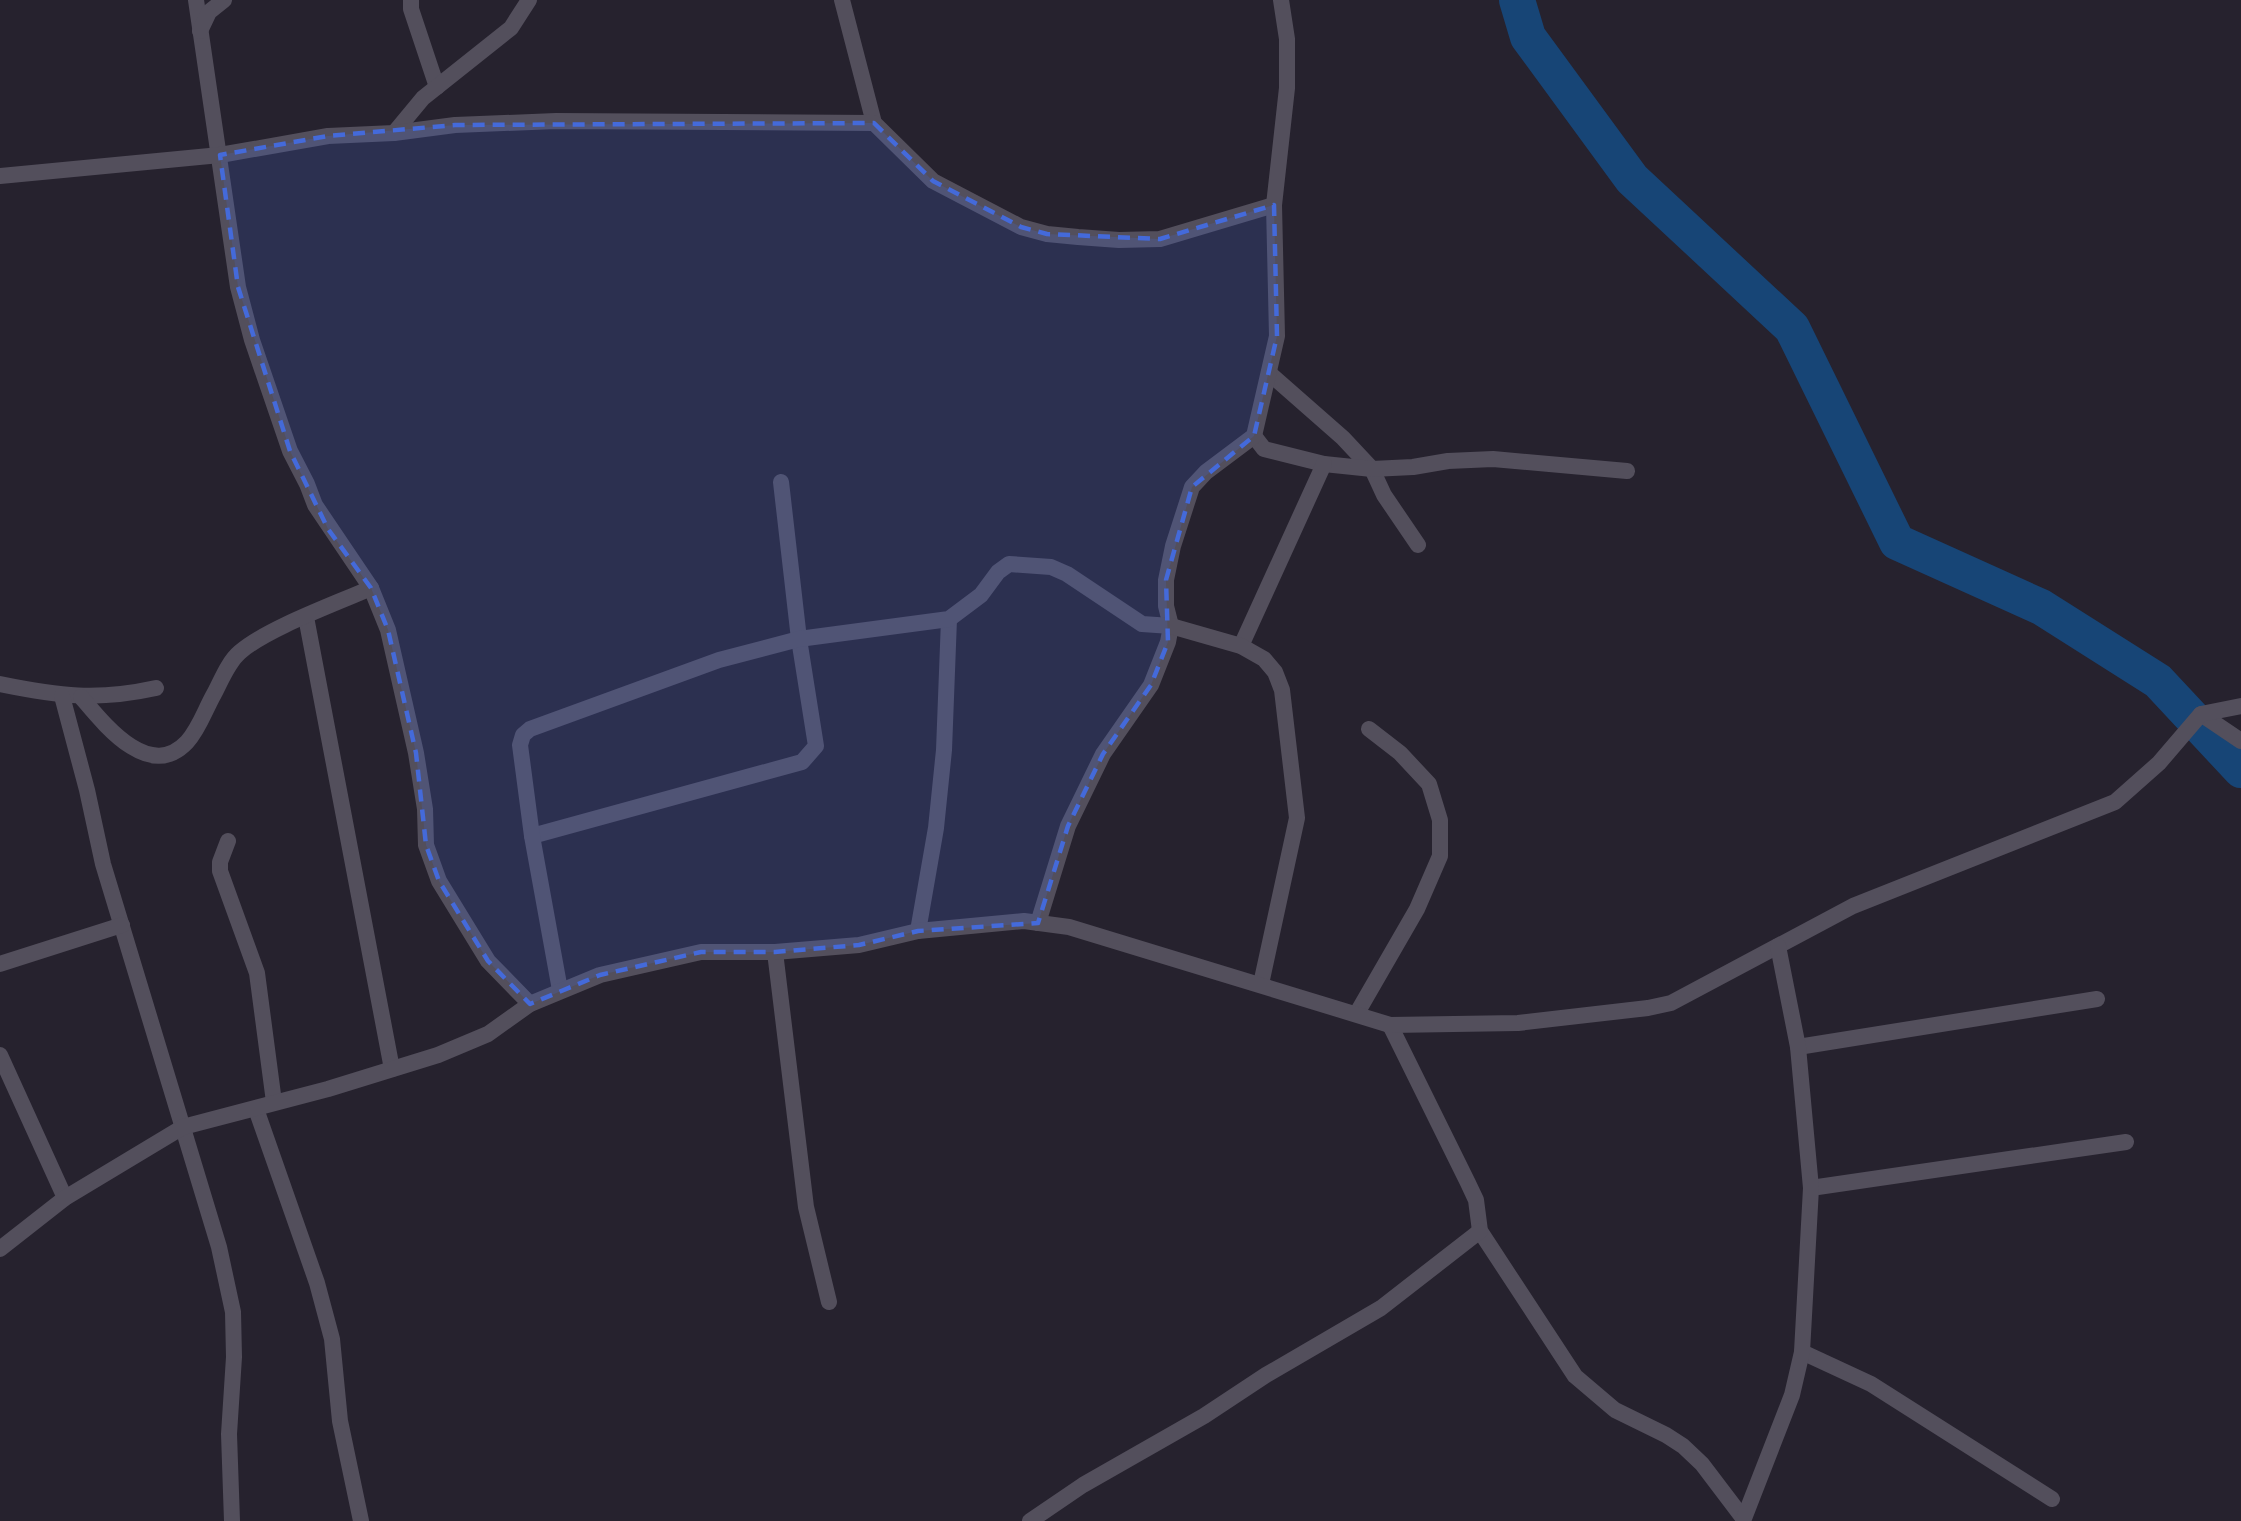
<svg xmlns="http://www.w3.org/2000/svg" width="2241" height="1521" viewBox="0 0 2241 1521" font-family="'Source Sans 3',sans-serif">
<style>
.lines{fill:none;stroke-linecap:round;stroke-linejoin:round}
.river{stroke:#174576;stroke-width:36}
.minor{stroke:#534f5c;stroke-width:16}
.marked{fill:#446ada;fill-opacity:0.2;stroke:#446ada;stroke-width:4.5;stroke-dasharray:12 8;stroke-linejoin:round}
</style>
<rect width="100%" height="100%" fill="#26222e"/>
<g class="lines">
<path class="river" d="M1517,0L1528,37L1632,179L1792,328L1897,542L2041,607L2158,681L2241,770"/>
<g class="minor">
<path d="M196,0L238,287L252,340L290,451L307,484L315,505L371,588L388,630L416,753L425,809L426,845L439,881L488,961L530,1004"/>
<path d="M411,0V9L437,87"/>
<path d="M842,0L874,123L933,181L1021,227L1047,234L1078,237L1119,240L1160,239L1274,205"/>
<path d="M200,31L209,12L224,0"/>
<path d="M394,133L423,98L511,28L529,0"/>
<path d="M0,176L220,155L328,136L394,133L455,125L556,121L874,123"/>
<path d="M1269,373L1343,438L1372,469L1384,495L1418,545"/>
<path d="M1254,436L1264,449L1324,464L1372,469L1413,467L1448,461L1493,459L1627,471"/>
<path d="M306,617L392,1069"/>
<path d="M1241,646L1324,464"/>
<path d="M0,684C59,696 97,701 156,688"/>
<path d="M62,696L87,790L103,864L219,1247L233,1312L234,1357L229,1434L232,1521"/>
<path d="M81,697C104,724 149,782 187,742C199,729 205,710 214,694C221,681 228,662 240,652C268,628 335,604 371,588"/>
<path d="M2201,714L2241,741"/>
<path d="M532,836L802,762L816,746L799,639L781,482"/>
<path d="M228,841L220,862V871L257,973L274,1102"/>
<path d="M1038,923L1068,826L1103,754L1151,685L1168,642L1171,626L1166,606V580L1173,546L1192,487L1206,472L1254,436L1277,336L1274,205L1287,88V39L1281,0"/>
<path d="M918,931L936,828L944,750L949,619"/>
<path d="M775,952L806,1207L829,1302"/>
<path d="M0,964L122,925"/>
<path d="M560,990L532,836L520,745L523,735L530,729L719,660L799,639L949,619L981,595L998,572L1009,564L1051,567L1067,574L1142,624L1171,626L1241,646L1264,659L1275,672L1282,690L1297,818L1261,984"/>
<path d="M1357,1013L1417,909L1440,856V820L1429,784L1400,753L1369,729"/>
<path d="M1390,1025L1468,1183L1476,1200L1480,1231L1575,1376L1615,1410L1666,1435L1683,1446L1702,1464L1743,1518"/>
<path d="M1798,1047L2097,999"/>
<path d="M0,1055L65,1198"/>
<path d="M256,1109L317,1283L332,1339L340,1421L361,1521"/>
<path d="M1811,1188L2126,1142"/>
<path d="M0,1249L65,1198L183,1127L328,1089L438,1055L488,1034L530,1004L600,975L701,952H775L859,945L918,931L1024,921L1069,927L1390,1025L1518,1023L1648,1008L1671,1003L1853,906L2115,802L2159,763L2201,714L2241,706"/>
<path d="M1802,1352L1871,1384L2052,1499"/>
<path d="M1030,1521L1083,1485L1204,1416L1266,1375L1381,1308L1480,1231"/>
<path d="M1743,1521L1792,1395L1802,1352L1811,1188L1798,1047L1778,946"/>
</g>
</g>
<path class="marked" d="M874,123L933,181L1021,227L1047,234L1160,239L1274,205L1277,336L1254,436L1192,487L1166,580L1168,642L1151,685L1103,754L1068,826L1038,923L918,931L859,945L775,952H701L600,975L530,1004L488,961L439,881L426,845L416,753L388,630L371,588L328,529L290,451L238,287L220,155L328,136L455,125Z"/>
</svg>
